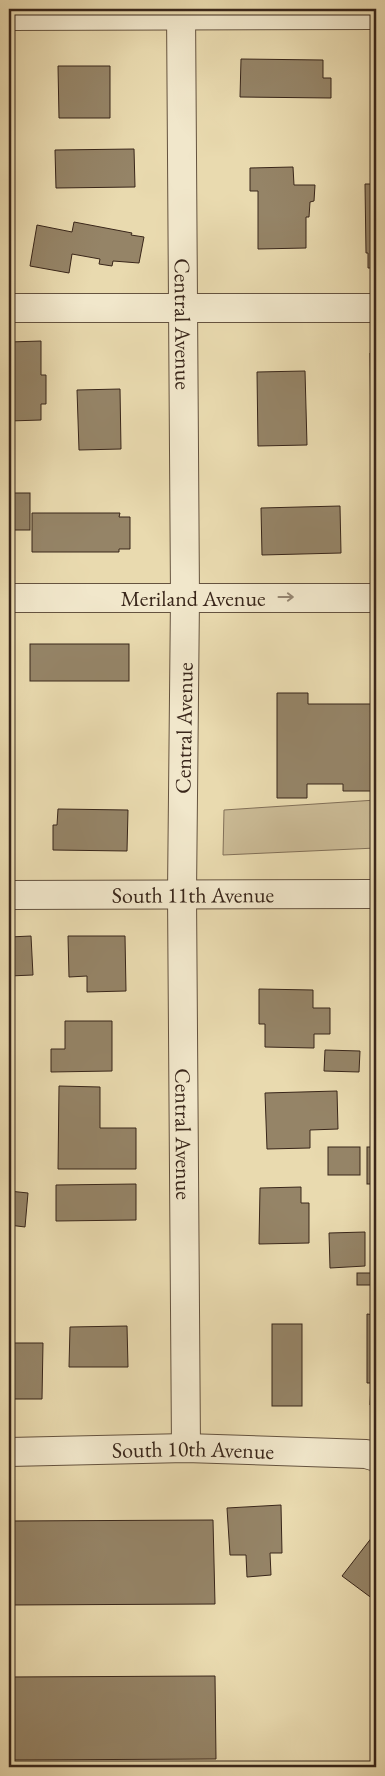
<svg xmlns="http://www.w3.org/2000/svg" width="385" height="1776" viewBox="0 0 385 1776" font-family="'EB Garamond',serif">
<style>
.green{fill:#cbbb96;stroke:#827058}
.building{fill:#958467;stroke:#39261a}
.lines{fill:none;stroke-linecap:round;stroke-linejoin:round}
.street-casing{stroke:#65533f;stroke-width:30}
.street{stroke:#f1e7cb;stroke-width:28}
.oneway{stroke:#958672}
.labels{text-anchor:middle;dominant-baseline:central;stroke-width:5;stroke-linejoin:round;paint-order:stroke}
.street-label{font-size:22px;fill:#39261a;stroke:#f1e7cb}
</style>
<rect width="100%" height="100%" fill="#e9daaf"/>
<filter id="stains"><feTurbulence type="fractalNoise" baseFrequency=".004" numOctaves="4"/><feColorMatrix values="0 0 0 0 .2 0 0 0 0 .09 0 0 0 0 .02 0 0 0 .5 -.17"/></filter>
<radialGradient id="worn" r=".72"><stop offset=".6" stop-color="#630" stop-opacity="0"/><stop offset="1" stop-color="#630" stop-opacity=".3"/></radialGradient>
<path class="green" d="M376,800V848L223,855L224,810Z"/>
<g class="building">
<path d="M241,59L323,60V78H331V98L240,97Z"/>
<path d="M58,66H110V118H59Z"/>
<path d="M134,149L135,187L56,188L55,150Z"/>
<path d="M293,167L294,185H315L314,201L310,202L309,217H306V248L258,249V191H250V168Z"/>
<path d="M365,184H376V268H368V253H366Z"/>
<path d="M74,222L132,233L131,235L144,237L139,263L113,261L112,266L99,264L100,259L72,254L69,273L30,266L37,225L72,232Z"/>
<path d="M41,341V375H46V404H41V420L9,421V342Z"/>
<path d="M370,353H376V438H371Z"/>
<path d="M305,371L307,445L258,446L257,372Z"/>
<path d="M120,389L121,449L79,450L77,390Z"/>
<rect x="9" y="493" width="21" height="37"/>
<path d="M340,506L341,553L262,555L261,508Z"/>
<path d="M32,513H120L119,517H130V549H119V552H32Z"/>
<rect x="30" y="644" width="99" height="37"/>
<path d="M374,670H376V791H343V784H307V798H277V693H308V704H374Z"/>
<path d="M58,809L128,810L127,851L53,850V825H57Z"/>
<path d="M31,936L33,975L9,976V937Z"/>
<path d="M68,936H125L126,991L87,992V976L69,977Z"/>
<path d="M259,989L313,990V1008H330V1034H314V1048L265,1047V1024H259Z"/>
<path d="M65,1021H112V1071L51,1072V1049H65Z"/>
<path d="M325,1050L360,1051L359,1072L324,1071Z"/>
<path d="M59,1086L100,1087V1128H136V1169H58Z"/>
<path d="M337,1091L338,1129L310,1130V1148L267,1149L265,1093Z"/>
<rect x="328" y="1147" width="32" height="28"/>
<rect x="367" y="1147" width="9" height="37"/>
<path d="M136,1184V1220L56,1221V1185Z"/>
<path d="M301,1187V1203H309V1243L259,1244L260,1188Z"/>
<path d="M9,1191L28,1193L25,1227L9,1225Z"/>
<path d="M365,1232V1266L330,1268L329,1233Z"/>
<rect x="357" y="1273" width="19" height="12"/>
<path d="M367,1314L376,1315V1405H370L371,1383H367Z"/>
<rect x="272" y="1324" width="30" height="82"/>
<path d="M127,1326L128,1367H69L70,1327Z"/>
<path d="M9,1343H43L42,1399H9Z"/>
<path d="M281,1505L282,1553H270L271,1575L247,1577L246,1555H230L227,1508Z"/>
<path d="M213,1520L215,1604L9,1605V1521Z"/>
<path d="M376,1532V1594L373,1599L342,1576Z"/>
<path d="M215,1676L216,1759L9,1760V1677Z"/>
</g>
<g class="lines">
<defs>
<g id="street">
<path id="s1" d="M181,9L185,597L182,894L186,1448"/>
<path d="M9,16L376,15"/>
<path d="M9,308H376"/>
<path id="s2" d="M9,598H376"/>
<path id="s3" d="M9,895L376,894"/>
<path id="s4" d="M9,1452L186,1448L366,1454L376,1457"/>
</g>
</defs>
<use href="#street" class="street-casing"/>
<use href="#street" class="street"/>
</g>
<defs><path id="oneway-shaft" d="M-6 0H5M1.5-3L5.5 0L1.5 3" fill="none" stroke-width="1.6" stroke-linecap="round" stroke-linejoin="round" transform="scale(1.25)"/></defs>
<use class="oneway" href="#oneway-shaft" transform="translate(286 597)"/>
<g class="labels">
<g class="street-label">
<text stroke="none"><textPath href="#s1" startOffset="315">Central Avenue</textPath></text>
<text stroke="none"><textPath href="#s2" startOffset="184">Meriland Avenue</textPath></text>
<text transform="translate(184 728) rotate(-89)">Central Avenue</text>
<text stroke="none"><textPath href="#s3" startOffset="184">South 11th Avenue</textPath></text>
<text stroke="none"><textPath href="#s1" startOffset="1125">Central Avenue</textPath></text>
<text stroke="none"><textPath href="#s4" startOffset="184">South 10th Avenue</textPath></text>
</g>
</g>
<rect width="385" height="1776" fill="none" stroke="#e9daaf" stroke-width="30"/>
<rect x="10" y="10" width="365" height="1756" fill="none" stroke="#39261a" stroke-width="2.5"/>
<rect x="15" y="15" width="355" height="1746" fill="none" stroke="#39261a"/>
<rect width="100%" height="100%" filter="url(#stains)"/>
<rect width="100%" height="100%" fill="url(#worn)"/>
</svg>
